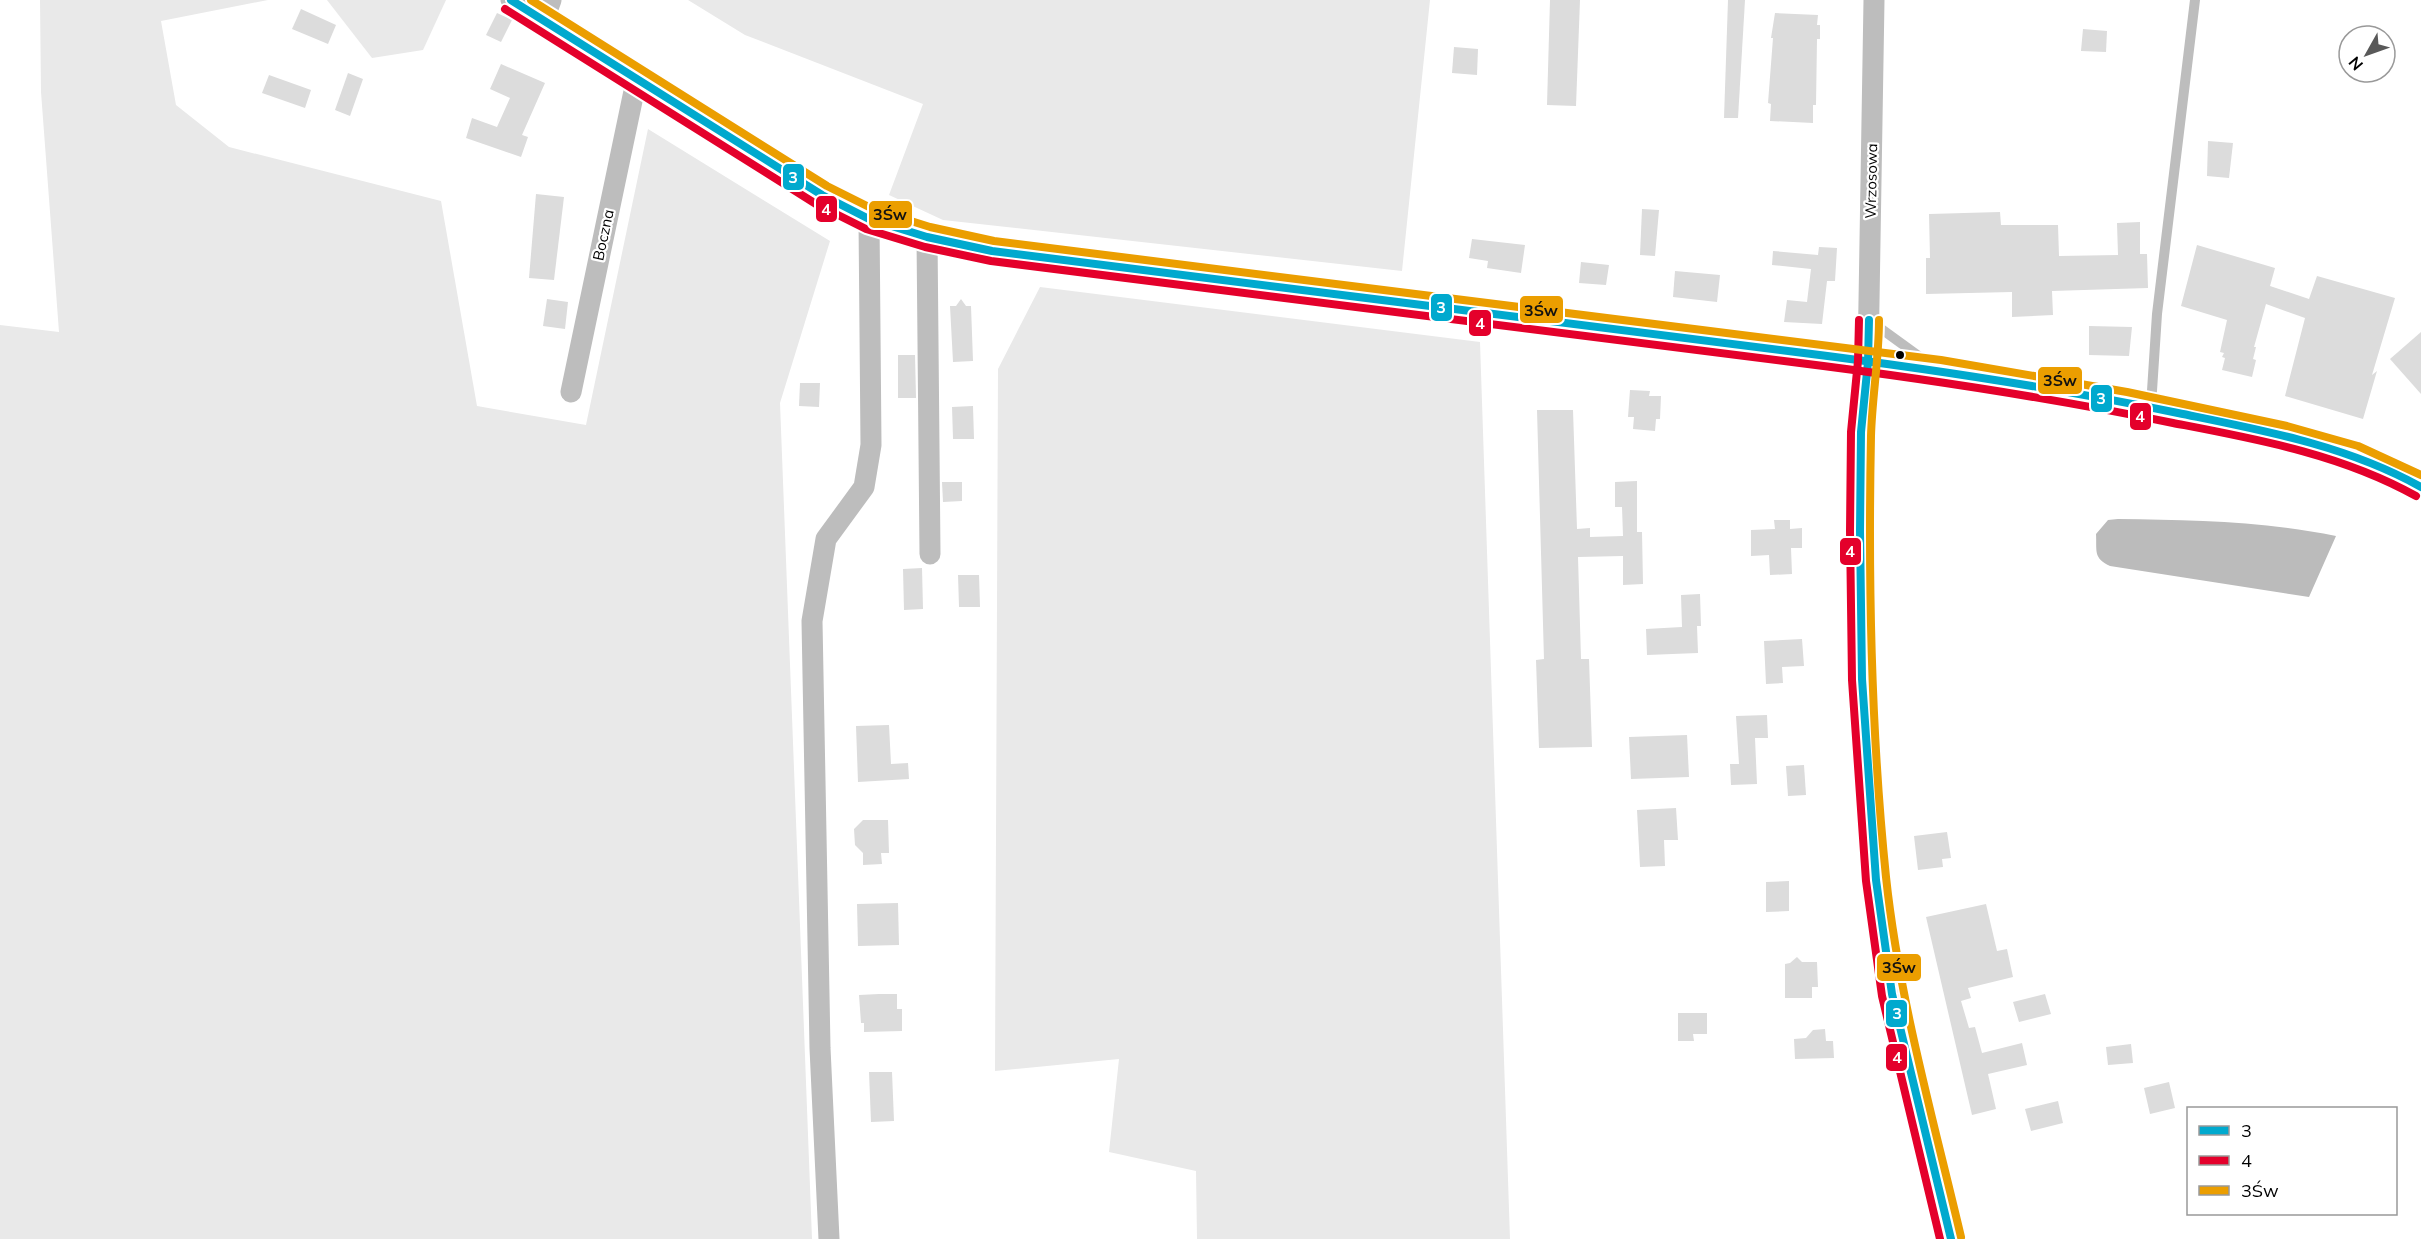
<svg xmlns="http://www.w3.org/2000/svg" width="2421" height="1239" viewBox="0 0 2421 1239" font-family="Mulish,sans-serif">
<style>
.green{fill:#e9e9e9}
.water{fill:#bbb}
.building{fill:#dcdcdc}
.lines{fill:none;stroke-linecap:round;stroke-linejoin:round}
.lane{stroke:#bdbdbd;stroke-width:10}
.street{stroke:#bdbdbd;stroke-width:21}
.bus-1-casing{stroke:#fff;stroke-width:12}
.bus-2-casing{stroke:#fff;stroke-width:12}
.bus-3-casing{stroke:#fff;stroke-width:12}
.bus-1{stroke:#00a9ce;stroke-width:8}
.bus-2{stroke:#e4002b;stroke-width:8}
.bus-3{stroke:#eb9e00;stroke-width:8}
.bus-dot{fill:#000;stroke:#fff;stroke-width:2}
.labels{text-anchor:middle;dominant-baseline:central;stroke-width:4.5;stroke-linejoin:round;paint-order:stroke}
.street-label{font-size:15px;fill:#000;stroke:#fff}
.line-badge{stroke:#fff;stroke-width:2}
.badge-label{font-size:16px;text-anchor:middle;font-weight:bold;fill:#fff}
.pale-badge-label{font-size:16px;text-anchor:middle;font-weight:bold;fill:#111}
</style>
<rect width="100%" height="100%" fill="#fff"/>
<g class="green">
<path d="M40,0H268L161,21L176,105L229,147L441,201L477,406L586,425L648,129L830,241L780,403L812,1239H0V325L59,332L41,92Z"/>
<path d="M327,0H446L423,50L372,58Z"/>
<path d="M688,0H1430L1402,271L943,220L889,195L923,104L745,35Z"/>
<path d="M1040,287L1480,342L1510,1239H1197L1196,1171L1109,1152L1119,1059L995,1071L998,369Z"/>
</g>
<path class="water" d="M2118,519C2191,520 2264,521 2336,536L2309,597L2110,566C2093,558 2097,551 2096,534L2108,520Z"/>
<g class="building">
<path d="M1550,0H1580L1576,106L1547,105Z"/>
<path d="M1728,0H1745L1738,118H1724Z"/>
<path d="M301,9L336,25L328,44L292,29Z"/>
<path d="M497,13L512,20L501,42L486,35Z"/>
<path d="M1775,13L1818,15L1817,25H1820V39H1817L1816,105H1813V123L1770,121L1771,104L1768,103L1773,38H1771Z"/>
<path d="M2083,29L2107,31L2106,52L2081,51Z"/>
<path d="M1454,47L1478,49L1477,75L1452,73Z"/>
<path d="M501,64L545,83L522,135L528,137L521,157L466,138L472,118L497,127L510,98L490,89Z"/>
<path d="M348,73L363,79L350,116L335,110Z"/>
<path d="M269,75L311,90L305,108L262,93Z"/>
<path d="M2208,141L2233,143L2229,178L2207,176Z"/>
<path d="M536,194L564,197L554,280L529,278Z"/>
<path d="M1642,209L1659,210L1655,256L1640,255Z"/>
<path d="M2000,212L2001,225H2058L2059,256L2118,255L2117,223L2140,222V254H2147L2148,288L2052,291L2053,315L2012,317V292L1926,294V258H1930L1929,214Z"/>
<path d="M1472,239L1525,245L1521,273L1487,268L1488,261L1469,258Z"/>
<path d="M2197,245L2275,268L2270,286L2309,299L2317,276L2395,298L2372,375L2377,371L2363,419L2285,396L2305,318L2266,304L2254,347H2256L2253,359L2256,360L2252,377L2222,370L2225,358L2222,357L2224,353L2220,352L2227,320L2181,306Z"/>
<path d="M1819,247L1837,248L1835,281H1827L1822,324L1784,322L1787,300L1807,302L1811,269L1772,265L1773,251L1818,255Z"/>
<path d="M1581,262L1609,265L1606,285L1579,283Z"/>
<path d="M1675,271L1720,275L1717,302L1673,297Z"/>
<path d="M547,299L568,302L565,329L543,326Z"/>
<path d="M961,299L966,306H971L973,361L953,362L950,306H956Z"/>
<path d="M2089,326L2132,327L2129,356L2089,355Z"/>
<path d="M2421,332V394L2390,359Z"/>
<path d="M898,355H915L916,398H898Z"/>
<path d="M800,383H820L819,407L799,406Z"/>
<path d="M1630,390L1650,391L1649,396H1661L1660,419H1656L1655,431L1633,429L1634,417H1628Z"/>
<path d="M973,406L974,439H953L952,407Z"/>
<path d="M1537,410H1573L1577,529L1590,528V537L1623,536L1622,507H1615V482L1637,481V532H1642L1643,584L1623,585V556L1578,557L1581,659H1589L1592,747L1539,748L1536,660L1544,659Z"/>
<path d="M942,482H962V501L943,502Z"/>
<path d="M1774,520H1790V529L1802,528V548H1791L1792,574L1770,575L1769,555L1751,556V530L1775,529Z"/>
<path d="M922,568L923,609L904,610L903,569Z"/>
<path d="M958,575H979L980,607H959Z"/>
<path d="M1700,594L1701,626H1697L1698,653L1647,655L1646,629L1682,627L1681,595Z"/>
<path d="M1802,639L1804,666L1782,667L1783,683L1766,684L1764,641Z"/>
<path d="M1767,715L1768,738H1755L1757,784L1731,785L1730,764H1739L1736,716Z"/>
<path d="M889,725L891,764L908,763L909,779L858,782L856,726Z"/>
<path d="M1687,735L1689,777L1631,779L1629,737Z"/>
<path d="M1804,765L1806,795L1788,796L1786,766Z"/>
<path d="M1676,808L1678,840H1664L1665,866L1640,867L1637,810Z"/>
<path d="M863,820H888L889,853H881L882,864L863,865V853L855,845L854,829Z"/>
<path d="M1947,832L1951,858L1942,859L1943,867L1918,870L1914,836Z"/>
<path d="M1789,881V911L1766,912V882Z"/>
<path d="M898,903L899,945L858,946L857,904Z"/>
<path d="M1986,904L1997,951L2007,949L2013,977L1968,988L1971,998L1961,1001L1969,1028L1975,1027L1982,1053L2022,1043L2027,1065L1988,1074L1996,1109L1972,1115L1926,917Z"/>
<path d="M1797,957L1802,962H1817L1818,987H1812V998H1785V964L1790,963Z"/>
<path d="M879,994H897V1009H902V1031L864,1032V1023H861L859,995Z"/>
<path d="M2045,994L2051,1014L2019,1022L2013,1002Z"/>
<path d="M1678,1013H1707V1034H1693L1694,1041H1678Z"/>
<path d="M1825,1029L1826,1041H1833L1834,1058L1795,1059L1794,1039L1806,1038L1813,1030Z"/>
<path d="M2131,1044L2133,1063L2108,1065L2106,1047Z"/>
<path d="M869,1072H892L894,1121L871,1122Z"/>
<path d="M2169,1082L2175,1108L2150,1114L2144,1088Z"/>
<path d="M2058,1101L2063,1123L2031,1131L2025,1109Z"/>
</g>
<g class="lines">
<g class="lane">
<path d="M1869,320L1931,365"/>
<path d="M2151,406L2157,314L2195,0"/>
</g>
<g class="street">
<path d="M511,0L822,195L869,219L927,237L992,251L1939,370C2038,387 2137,403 2236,425C2302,440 2362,451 2421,487"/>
<path d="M1874,0L1868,362L1861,432L1860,531L1862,679L1867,775L1876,880L1892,994L1951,1239"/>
<path d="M544,19L551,0"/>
<path d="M927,237L930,554"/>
<path d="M571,392L637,77"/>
<path d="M829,1239L820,1048L812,621L826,539L864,487L871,445L869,219"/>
</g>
<defs>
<g id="bus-1">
<path d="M511,0L822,195L869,219L927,237L992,251C1260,285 1528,318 1796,352C1924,368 2051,387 2178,413C2261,430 2346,445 2421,487"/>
<path d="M1869,320L1868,362L1861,432L1860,531L1862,679L1876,880L1892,994L1951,1239"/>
</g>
<g id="bus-2">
<path d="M505,9L816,204L866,229L925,247L991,261C1258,295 1525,329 1792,362C1920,378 2047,397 2173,423C2256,439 2341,454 2416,496"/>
<path d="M1859,320L1858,361L1851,432L1850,531L1852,680L1866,881L1882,996L1940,1239"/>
</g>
<g id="bus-3">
<path d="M531,0L827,186L873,209L930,227L994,241L1941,360L2127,392L2287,426L2358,446L2421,475"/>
<path d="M1879,320C1879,359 1872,398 1871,436C1868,583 1871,731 1886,877C1899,999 1933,1118 1961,1237"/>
</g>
</defs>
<use href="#bus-1" class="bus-1-casing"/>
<use href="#bus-2" class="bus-2-casing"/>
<use href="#bus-3" class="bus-3-casing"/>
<use href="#bus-1" class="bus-1"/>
<use href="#bus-2" class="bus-2"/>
<use href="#bus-3" class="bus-3"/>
</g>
<circle class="bus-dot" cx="1900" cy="355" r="5"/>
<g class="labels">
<g class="street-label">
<text transform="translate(1871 181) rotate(-89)">Wrzosowa</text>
<text transform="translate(603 235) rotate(-78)">Boczna</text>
</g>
</g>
<g class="line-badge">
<rect x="782" y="163" width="23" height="28" rx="6" fill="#00a9ce"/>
<rect x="815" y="195" width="23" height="28" rx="6" fill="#e4002b"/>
<rect x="868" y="200" width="45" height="29" rx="6" fill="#eb9e00"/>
<rect x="1430" y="293" width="23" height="29" rx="6" fill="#00a9ce"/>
<rect x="1519" y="295" width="45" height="29" rx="6" fill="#eb9e00"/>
<rect x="1468" y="309" width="24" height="28" rx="6" fill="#e4002b"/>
<rect x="2037" y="366" width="46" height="29" rx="6" fill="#eb9e00"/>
<rect x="2090" y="384" width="23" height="29" rx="6" fill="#00a9ce"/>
<rect x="2129" y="402" width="23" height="29" rx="6" fill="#e4002b"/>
<rect x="1839" y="537" width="23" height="29" rx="6" fill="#e4002b"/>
<rect x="1876" y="953" width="46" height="29" rx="6" fill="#eb9e00"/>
<rect x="1885" y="999" width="23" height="29" rx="6" fill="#00a9ce"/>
<rect x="1885" y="1043" width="23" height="29" rx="6" fill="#e4002b"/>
</g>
<g class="badge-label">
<text x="793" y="183">3</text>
<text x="826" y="215">4</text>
<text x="1441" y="313">3</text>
<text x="1480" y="329">4</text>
<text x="2101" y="404">3</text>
<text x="2140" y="422">4</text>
<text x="1850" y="557">4</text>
<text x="1897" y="1019">3</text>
<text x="1897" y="1063">4</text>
</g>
<g class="pale-badge-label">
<text x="890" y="220">3Św</text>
<text x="1541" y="316">3Św</text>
<text x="2060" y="386">3Św</text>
<text x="1899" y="973">3Św</text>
</g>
<rect x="2187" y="1107" width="210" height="108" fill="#ffffff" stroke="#999999" stroke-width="1.5"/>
<rect x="2199" y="1126" width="30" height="9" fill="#00a9ce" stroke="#999999" stroke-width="1.5"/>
<text x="2241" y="1137" font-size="18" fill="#000000">3</text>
<rect x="2199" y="1156" width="30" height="9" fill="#e4002b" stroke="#999999" stroke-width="1.5"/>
<text x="2241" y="1167" font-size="18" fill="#000000">4</text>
<rect x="2199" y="1186" width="30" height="9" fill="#eb9e00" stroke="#999999" stroke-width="1.5"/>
<text x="2241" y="1197" font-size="18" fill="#000000">3Św</text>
<g transform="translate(2367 54) rotate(230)"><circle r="28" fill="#ffffff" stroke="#999999" stroke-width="1.5"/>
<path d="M0-4.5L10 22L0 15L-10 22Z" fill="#595959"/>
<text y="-9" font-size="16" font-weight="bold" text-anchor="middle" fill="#000000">N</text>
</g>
</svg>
